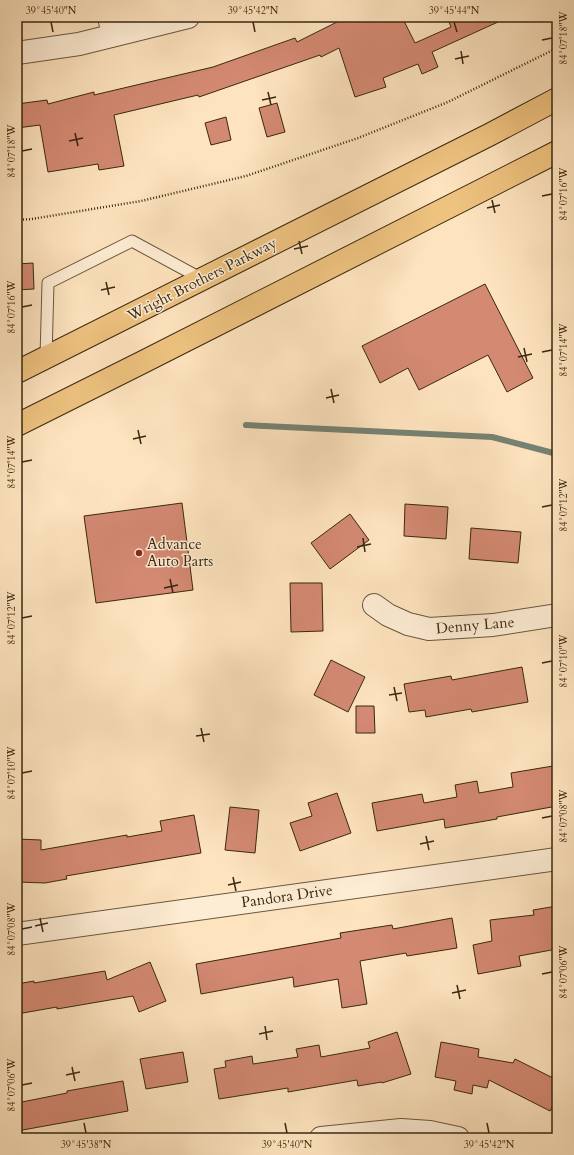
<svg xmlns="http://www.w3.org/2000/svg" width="574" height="1155" viewBox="0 0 574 1155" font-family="Cardo,serif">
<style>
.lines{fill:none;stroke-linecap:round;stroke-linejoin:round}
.stream{stroke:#768272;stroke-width:6}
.building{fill:#d38972;stroke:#392810}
.lane-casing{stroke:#6a573c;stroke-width:13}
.street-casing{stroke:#6a573c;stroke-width:24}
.primary-casing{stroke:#392810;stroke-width:24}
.path{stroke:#392810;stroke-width:2.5;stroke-dasharray:1 2;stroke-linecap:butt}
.lane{stroke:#feedd5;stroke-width:11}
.street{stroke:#feedd5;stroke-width:22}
.primary{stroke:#eec27f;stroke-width:22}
.ticks{fill:none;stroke:#392810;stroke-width:1.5}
.poi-dot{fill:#8f2418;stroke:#feedd5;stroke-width:1.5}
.labels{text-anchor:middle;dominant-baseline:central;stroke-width:3;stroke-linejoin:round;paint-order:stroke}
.street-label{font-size:15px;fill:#392810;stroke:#feedd5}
.poi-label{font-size:15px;fill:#392810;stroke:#feedd5;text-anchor:start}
.neatline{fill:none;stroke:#392810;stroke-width:1.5}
.ticks-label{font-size:10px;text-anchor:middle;fill:#392810}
</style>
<rect width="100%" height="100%" fill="#fde3be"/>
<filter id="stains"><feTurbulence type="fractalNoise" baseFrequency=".005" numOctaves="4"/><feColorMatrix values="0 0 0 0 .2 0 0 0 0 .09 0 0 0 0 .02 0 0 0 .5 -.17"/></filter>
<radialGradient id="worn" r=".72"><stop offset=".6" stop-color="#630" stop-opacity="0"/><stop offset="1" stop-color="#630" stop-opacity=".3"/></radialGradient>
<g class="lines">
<path class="stream" d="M246,425L492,437L557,454"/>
</g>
<g class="building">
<path d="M347,17H402L415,43L451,27L447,17H509L432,52L438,67L422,74L418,64L383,78L386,87L355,97L339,48L321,57L320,55L199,97L198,95L114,115L124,166L99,170L98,164L48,172L40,125L17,128V104L47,100L48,104L94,92V95L213,67L295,38L297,42Z"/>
<path d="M277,103L285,132L267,137L259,108Z"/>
<path d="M226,117L231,140L211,145L205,123Z"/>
<path d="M33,263L34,289L17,290V264Z"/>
<path d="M485,284L533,378L507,392L488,355L419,390L408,368L380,383L362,346Z"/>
<path d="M182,503L193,590L96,603L84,516Z"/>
<path d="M405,504L448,507L446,539L404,536Z"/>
<path d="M350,514L369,540L330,569L311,543Z"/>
<path d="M471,528L521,532L518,563L469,559Z"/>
<path d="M290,583H322L323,631L291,632Z"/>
<path d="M331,660L365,677L348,712L314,695Z"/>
<path d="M522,667L528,702L472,712L471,709L426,717L425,710L409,712L404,684L451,676L452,680Z"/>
<path d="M356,706H374L375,733H356Z"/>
<path d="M553,766L554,776H557V806L497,817V819L445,828L444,819L377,831L372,803L422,794L424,803L457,797L455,785L477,781L479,793L513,787L511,773Z"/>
<path d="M337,793L351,833L300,851L290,823L312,816L308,803Z"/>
<path d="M230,807L259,810L255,853L225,850Z"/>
<path d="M194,815L201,853L66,876L67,879L45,883L17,882V839L41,840V850L127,835V837L162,831L160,821Z"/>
<path d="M557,906V949L519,956L521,966L478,974L473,945L492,941L490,920L534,915L533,910Z"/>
<path d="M452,918L457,948L407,956L406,953L360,961L367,1004L342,1008L338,979L294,987L293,977L201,994L196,964L341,938L340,933L392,925L393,929Z"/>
<path d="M150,962L166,1001L139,1012L133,996L57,1009V1007L17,1014V984L34,981V983L105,971L107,980Z"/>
<path d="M397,1032L411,1074L382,1083V1082L358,1086L357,1080L288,1092V1088L219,1099L214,1069L226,1067L225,1061L252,1056L253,1064L298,1057L296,1049L319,1045L321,1057L370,1048L368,1042Z"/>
<path d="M441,1042L479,1049L478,1057L513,1063L515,1059L557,1080V1098L550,1111L489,1080L487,1088L473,1085L472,1094L454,1090L456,1081L435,1077Z"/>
<path d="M183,1052L188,1082L146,1089L140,1059Z"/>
<path d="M123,1081L128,1111L17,1131V1103L67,1093V1091Z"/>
</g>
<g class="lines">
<defs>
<path id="lane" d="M46,357L48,283L132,241L202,279"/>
<g id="street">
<path d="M109,17L113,35"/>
<path d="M17,53L79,44L188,17"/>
<path d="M374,605L388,615L408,624L429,629L493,625L557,615"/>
<path d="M17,934L557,859"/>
<path d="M321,1138L401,1130L430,1132L458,1138"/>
</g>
<g id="primary">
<path d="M17,372L489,135L557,99"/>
<path d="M17,425L143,362L557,152"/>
</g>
</defs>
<use href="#lane" class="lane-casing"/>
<use href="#street" class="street-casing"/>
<use href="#primary" class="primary-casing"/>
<path class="path" d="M17,220L32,219L141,201L246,176L358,138L448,102L557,48"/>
<use href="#lane" class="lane"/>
<use href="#street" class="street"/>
<use href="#primary" class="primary"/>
</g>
<path class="ticks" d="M51,22L53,32M253,22L255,32M454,22L457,32M542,40L552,38M461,51L463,64M455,59L469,56M268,92L271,105M262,100L276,97M75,133L78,146M69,141L83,138M22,151L32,149M542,196L552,194M492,200L495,213M487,208L500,205M299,241L302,254M294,249L308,246M106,282L109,295M101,290L115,287M22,307L32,305M524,348L527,362M542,352L552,350M518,357L532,354M331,389L334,403M326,398L339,395M138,430L141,444M133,439L146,436M22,462L32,460M542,507L552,505M363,538L365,552M357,547L371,544M170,579L173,593M164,588L178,585M22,618L32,616M542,663L552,661M394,687L397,701M389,695L402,693M201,728L204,742M196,736L210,734M22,773L32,771M542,818L552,816M426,836L429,850M420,844L434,841M233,877L236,891M228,885L241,882M40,918L43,932M35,926L48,923M22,929L32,927M542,974L552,972M457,985L460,999M452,993L466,990M265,1026L267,1040M259,1034L273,1031M72,1067L75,1081M66,1075L80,1072M22,1085L32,1083M84,1123L86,1133M285,1123L287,1133M487,1123L489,1133"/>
<circle class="poi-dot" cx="139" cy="553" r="4"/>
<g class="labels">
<g class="street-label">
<text transform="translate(202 279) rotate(-27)">Wright Brothers Parkway</text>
<text transform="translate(475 625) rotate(-5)">Denny Lane</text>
<text transform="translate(287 896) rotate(-8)">Pandora Drive</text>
</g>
<g class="poi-label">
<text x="147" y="544">Advance<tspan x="147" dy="17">Auto Parts</tspan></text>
</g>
</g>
<rect width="574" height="1155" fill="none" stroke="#fde3be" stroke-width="44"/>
<rect x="22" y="22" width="530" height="1111" class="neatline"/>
<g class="ticks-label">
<text x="51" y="14">39°45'40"N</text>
<text x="253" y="14">39°45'42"N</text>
<text x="454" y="14">39°45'44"N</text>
<text transform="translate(563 38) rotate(-90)" y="4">84°07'18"W</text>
<text transform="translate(11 151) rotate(-90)" y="4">84°07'18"W</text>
<text transform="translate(563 194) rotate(-90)" y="4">84°07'16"W</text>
<text transform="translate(11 307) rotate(-90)" y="4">84°07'16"W</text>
<text transform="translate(563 350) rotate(-90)" y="4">84°07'14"W</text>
<text transform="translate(11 462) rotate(-90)" y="4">84°07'14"W</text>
<text transform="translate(563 505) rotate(-90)" y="4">84°07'12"W</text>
<text transform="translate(11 618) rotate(-90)" y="4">84°07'12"W</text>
<text transform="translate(563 661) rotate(-90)" y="4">84°07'10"W</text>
<text transform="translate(11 773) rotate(-90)" y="4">84°07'10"W</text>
<text transform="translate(563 816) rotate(-90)" y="4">84°07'08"W</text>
<text transform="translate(11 929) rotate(-90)" y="4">84°07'08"W</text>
<text transform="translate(563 972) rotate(-90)" y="4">84°07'06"W</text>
<text transform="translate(11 1085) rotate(-90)" y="4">84°07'06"W</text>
<text x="86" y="1148">39°45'38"N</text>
<text x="287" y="1148">39°45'40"N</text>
<text x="489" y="1148">39°45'42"N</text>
</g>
<rect width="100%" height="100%" filter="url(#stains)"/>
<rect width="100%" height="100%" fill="url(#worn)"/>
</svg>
